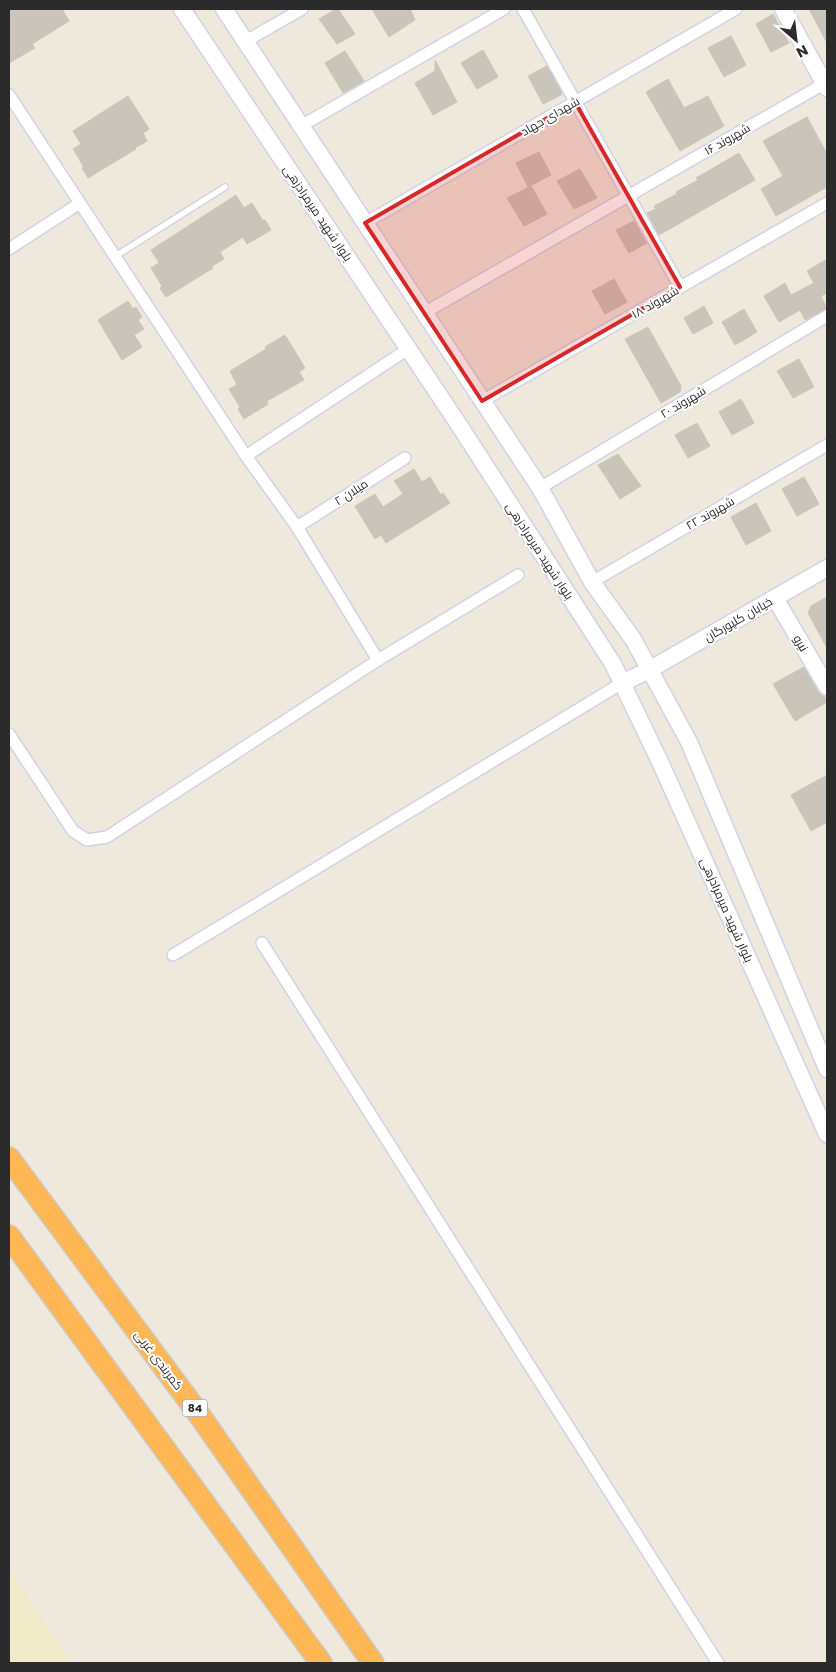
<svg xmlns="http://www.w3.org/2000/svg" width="836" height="1672" viewBox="0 0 836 1672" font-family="Poppins,Cairo,sans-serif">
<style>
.education{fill:#f1eac9}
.building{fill:#cac5bb;stroke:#cac5b5}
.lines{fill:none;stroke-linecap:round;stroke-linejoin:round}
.lane-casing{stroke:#d1d2e5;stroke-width:8}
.street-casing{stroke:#d1d2e5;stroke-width:14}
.secondary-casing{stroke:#d1d2e5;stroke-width:19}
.highway-casing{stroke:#ccc;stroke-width:24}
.lane{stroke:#fff;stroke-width:5.5}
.street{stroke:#fff;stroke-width:11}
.secondary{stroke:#fff;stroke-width:16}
.highway{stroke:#ffb756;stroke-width:21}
.marked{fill:#d62828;fill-opacity:0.2;stroke:#d62828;stroke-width:4;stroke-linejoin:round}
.labels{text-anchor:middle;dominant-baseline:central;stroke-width:4;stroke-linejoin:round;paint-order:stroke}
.shield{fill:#fff;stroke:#6b6b6b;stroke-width:1}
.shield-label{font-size:11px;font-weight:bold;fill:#2b2b2b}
.street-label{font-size:12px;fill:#2b2b2b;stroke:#fff}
</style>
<rect width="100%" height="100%" fill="#eee9dc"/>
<path class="education" d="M9,1569L72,1663H9Z"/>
<g class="building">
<path d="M9,9H62L69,21L32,44L35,48L9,63Z"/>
<path d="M336,9H338L355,34L337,44L319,19Z"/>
<path d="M372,9H410L415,20L389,37Z"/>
<path d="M809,9H827V43Z"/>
<path d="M773,14L789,43L771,52L756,24Z"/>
<path d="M731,36L746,65L724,77L708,48Z"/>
<path d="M483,50L498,77L477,89L461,63Z"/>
<path d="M345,51L364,81L343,93L325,63Z"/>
<path d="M435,60L457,102L433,115L415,83L435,71Z"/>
<path d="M547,66L562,92L561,95L543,104L528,76Z"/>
<path d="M668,79L684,108L708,96L724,126L680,151L646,92Z"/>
<path d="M128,96L149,129L143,133L147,141L135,148L136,149L88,178L82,168L84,167L73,149L81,144L73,131Z"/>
<path d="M807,117L827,154V187L776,216L761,189L783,176L763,141Z"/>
<path d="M539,152L551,175L528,187L516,163Z"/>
<path d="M739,153L755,180L659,235L647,213L656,209L654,206L677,194L676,192L698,180L696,178Z"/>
<path d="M580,169L597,198L574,209L557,181Z"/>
<path d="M531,186L547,214L524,226L507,198Z"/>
<path d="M236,195L244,208L252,203L263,221L265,220L271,230L247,244L243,237L220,252L224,259L212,266L213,268L166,297L160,288L162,286L151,268L159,263L151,250Z"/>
<path d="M634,221L647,243L629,253L616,230Z"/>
<path d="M827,259V293L821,296L827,309L805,320L800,310L779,322L764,296L785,283L791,295L814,283L807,271Z"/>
<path d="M614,279L627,302L605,314L592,291Z"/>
<path d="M128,301L133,309L136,307L142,317L138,320L144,329L134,335L142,347L122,360L98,320Z"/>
<path d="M704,306L713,323L693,334L684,318Z"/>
<path d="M744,309L757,332L735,345L722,322Z"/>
<path d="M648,327L681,386L680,392L661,403L625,339Z"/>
<path d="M285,335L305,368L299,372L304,380L267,401L268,404L244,419L238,409L240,407L229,389L237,385L230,371L266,349L265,347Z"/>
<path d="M799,359L814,387L793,398L777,371Z"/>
<path d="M741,399L754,423L732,435L719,412Z"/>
<path d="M697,423L710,446L688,458L675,435Z"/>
<path d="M618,454L641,486L620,499L598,465Z"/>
<path d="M414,469L422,482L430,477L441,495L443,493L450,503L386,543L381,535L375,539L355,506L375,494L383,507L403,494L394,481Z"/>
<path d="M804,477L819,504L797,516L782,489Z"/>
<path d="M756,503L771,531L746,545L731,517Z"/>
<path d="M827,597V648L808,613L811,606Z"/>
<path d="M804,667L818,692L824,696L827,702L795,721L773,684Z"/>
<path d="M827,775V822L811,831L791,795Z"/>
</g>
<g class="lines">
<defs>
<path id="lane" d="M114,257L225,187"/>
<g id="street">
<path d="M523,9L680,287"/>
<path d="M246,41L302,9"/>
<path d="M9,95L246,456L297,527L378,660"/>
<path d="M301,126L504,9"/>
<path d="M365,223L736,9"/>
<path d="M9,249L80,203"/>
<path d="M424,313L827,82"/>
<path d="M482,401L827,203"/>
<path d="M246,456L408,349"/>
<path d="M540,488L827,316"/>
<path d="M297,527L405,458"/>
<path d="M592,582L827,445"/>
<path d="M9,734L73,831L87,840L107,837L378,660L518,575"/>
<path d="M262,943L718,1663"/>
<path d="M173,955L622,683"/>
</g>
<g id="secondary">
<path d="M182,9L461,428L613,664L661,764L827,1134"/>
<path d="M224,9L540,488L592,582L633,639L689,742L827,1069"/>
<path d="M783,9L827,88"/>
<path d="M775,598L827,687"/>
<path d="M622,683L649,670L827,568"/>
</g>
<g id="highway">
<path d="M9,1158L198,1413L373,1663"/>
<path d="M9,1236L321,1663"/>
</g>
</defs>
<use href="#lane" class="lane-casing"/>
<use href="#street" class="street-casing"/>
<use href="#secondary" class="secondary-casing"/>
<use href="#highway" class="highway-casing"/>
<use href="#lane" class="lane"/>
<use href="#street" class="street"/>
<use href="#secondary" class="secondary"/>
<use href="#highway" class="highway"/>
</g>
<path class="marked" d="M575,102L680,287L482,401L365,223Z"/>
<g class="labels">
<rect class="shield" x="182.5" y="1399.5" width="25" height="17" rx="4"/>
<g class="shield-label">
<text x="195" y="1408">84</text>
</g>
<g class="street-label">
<text transform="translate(550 116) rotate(-30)">شهدای جهاد</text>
<text transform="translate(727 139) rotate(-30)">شهروند ۱۶</text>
<text transform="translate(318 213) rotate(56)">بلوار شهید میرمرادزهی</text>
<text transform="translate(655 302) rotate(-30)">شهروند ۱۸</text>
<text transform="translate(683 402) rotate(-31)">شهروند ۲۰</text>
<text transform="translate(351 492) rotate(-33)">میلان ۲</text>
<text transform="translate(710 513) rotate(-30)">شهروند ۲۲</text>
<text transform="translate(540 551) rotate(57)">بلوار شهید میرمرادزهی</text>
<text transform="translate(738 619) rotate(-30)">خیابان کلپورگان</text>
<text transform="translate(801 643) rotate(60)">نیرو</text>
<text transform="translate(727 910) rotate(66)">بلوار شهید میرمرادزهی</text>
<text transform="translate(159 1360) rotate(53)">کمربندی غربی</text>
</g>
</g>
<rect width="836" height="1672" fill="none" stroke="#2b2b2b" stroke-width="20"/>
<g transform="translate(796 40) rotate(152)" stroke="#ffffff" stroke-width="4" paint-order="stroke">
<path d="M0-4L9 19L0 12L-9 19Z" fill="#2b2b2b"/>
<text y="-8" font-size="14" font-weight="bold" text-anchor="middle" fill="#2b2b2b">N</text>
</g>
</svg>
